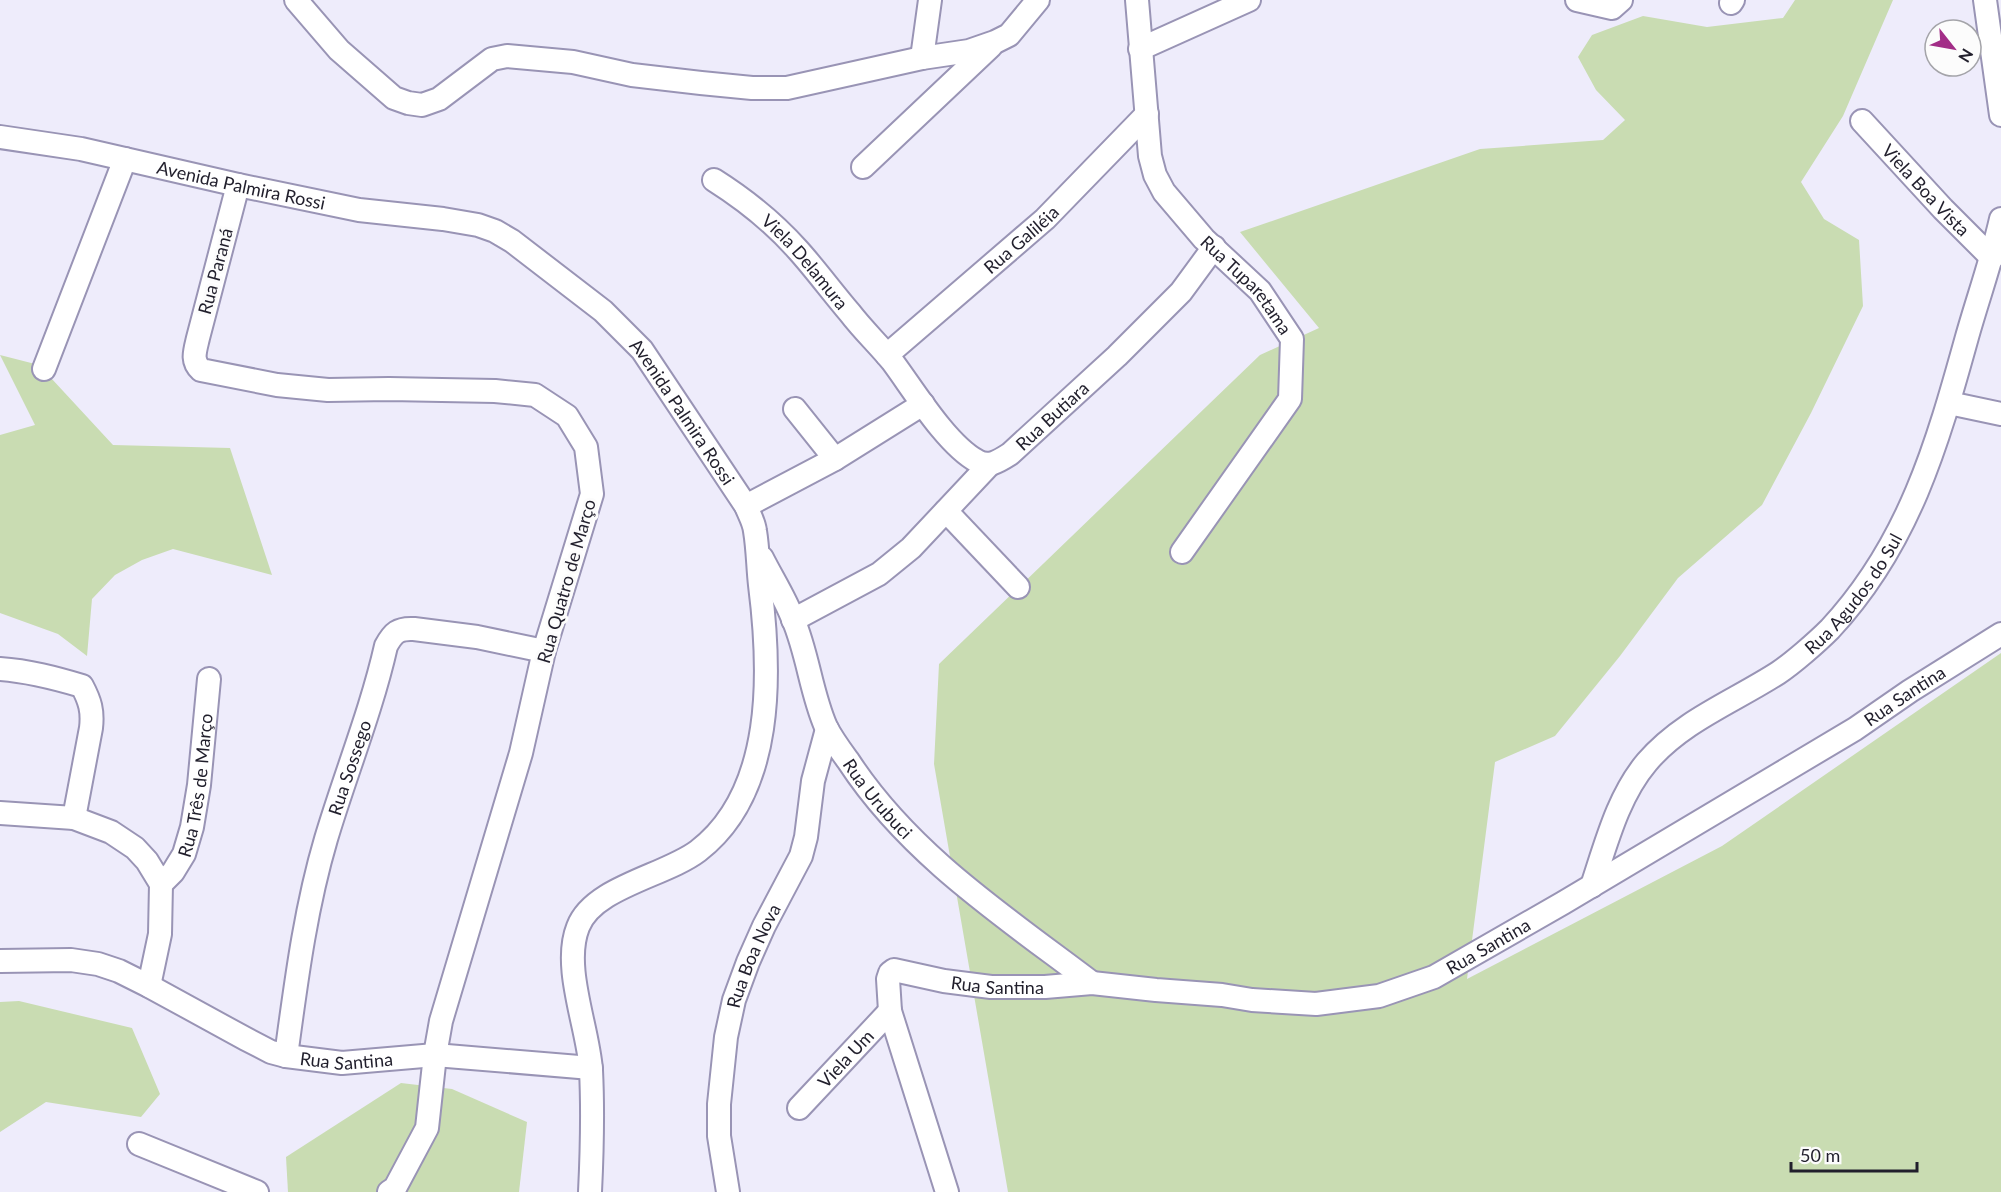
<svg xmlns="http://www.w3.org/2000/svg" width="2001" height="1192" viewBox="0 0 2001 1192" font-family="Lato,sans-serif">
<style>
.green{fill:#c9dcb2}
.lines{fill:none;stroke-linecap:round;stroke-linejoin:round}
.minor-casing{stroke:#9994b5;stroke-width:26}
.minor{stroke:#fff;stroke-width:22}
.labels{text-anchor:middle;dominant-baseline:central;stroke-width:6;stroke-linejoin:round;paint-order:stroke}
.street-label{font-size:18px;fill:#211f2c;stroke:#fcfcfc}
</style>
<rect width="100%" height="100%" fill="#eeecfb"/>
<g class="green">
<path d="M1795,0H1893L1843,116L1801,182L1824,219L1859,240L1863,306L1811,413L1762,505L1678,578L1620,656L1555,736L1495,762L1467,979L1722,846L2001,653V1192H1008L934,764L939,664L1260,355L1319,328L1240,232L1480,149L1603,140L1625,120L1596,90L1578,57L1592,35L1643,16L1707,27L1783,18Z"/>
<path d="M0,355L39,365L113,445L230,448L272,575L173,549L142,560L115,575L92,599L87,656L58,634L0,613V435L35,425Z"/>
<path d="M19,1001L132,1028L160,1094L141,1117L46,1102L0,1132V1002Z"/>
<path d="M401,1083L452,1089L527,1122L519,1192H288L286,1157Z"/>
</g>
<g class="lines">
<defs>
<g id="minor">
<path d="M296,0L339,50L394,98L408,103L422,105L439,99L492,59L507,56L573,62L632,75L701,83L752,88H787L922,58L969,51L995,42L1009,35L1038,0"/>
<path id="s1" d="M1137,0L1150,156L1155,175L1164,192L1204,239L1260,291L1292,339L1290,399L1182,552"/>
<path d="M1577,0L1612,8L1621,0"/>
<path d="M1985,0L2001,115"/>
<path d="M1731,3L1733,0"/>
<path d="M1140,49L1249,0"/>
<path d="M922,58L930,0"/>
<path id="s2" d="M1862,121L1943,209L1992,258"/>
<path id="s3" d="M0,137L81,149L238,185L359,210L443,219L478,225L495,231L512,241L603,311L642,350L746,506C749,514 754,522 755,531C758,549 758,567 760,585C771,672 775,792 698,851C665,876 593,887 578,927C562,967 588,1027 591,1070C593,1110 592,1151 590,1192"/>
<path d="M863,167L991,46"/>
<path id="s4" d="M714,180C744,199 774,223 798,250C816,270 832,292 850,313C863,330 878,344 892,361C913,389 946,444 977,461C989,468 999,461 1010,454L1117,356L1181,292L1214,247"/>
<path d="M238,185L198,338C195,351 191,361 201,370L277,385L328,390L389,389L495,391L535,395L567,416L586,447L592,494L544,651L521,753L441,1021L435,1055L427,1128L395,1188L389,1192"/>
<path id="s5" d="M887,355L1045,219L1147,114"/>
<path d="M44,369L125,159"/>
<path d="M1949,403L2001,414"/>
<path d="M795,409L835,459"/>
<path d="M746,506L835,459L923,404"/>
<path d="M946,511L1018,587"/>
<path id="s6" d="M762,558C772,578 785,598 793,619C808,654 811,693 826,727C832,739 841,751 849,762C910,855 1005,917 1092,983"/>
<path d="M793,620L879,574L911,548L989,465"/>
<path d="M0,669C29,671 55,678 82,686C90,701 93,711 91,728L74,818"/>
<path d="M0,813L74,818L111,832L135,848L147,861L161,884L160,934L149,986"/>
<path id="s7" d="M161,884L173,872L184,854L192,827L199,785L209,679"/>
<path id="s8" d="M1592,886C1606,844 1618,796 1647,762C1682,721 1733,702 1778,673C1793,663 1817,642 1830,629C1909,544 1937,445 1967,337C1978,298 1992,259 2001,219"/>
<path id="s9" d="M0,961L71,960L98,964L119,971L149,986L246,1039L271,1052L286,1056L342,1063L435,1055L591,1068"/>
<path id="s10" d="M286,1056C296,983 305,910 326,839C345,775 371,712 386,646C393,633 398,628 414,629L477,637L544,651"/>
<path id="s11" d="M799,1108L890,1011"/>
<path d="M139,1144L257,1192"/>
<path id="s12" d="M728,1192L719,1136V1104L726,1037L734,1000L748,962L764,926L801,856L806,837L813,781L827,729"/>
<path id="s13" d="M947,1192L890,1011L888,979L890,973L894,970L944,981L991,987H1045L1092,983L1156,990L1222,995L1252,1000L1316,1004L1379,996L1434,977L1563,903L1855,729L1910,691L2001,634"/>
</g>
</defs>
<use href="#minor" class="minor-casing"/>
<use href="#minor" class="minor"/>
</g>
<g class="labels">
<g class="street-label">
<text stroke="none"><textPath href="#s3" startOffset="246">Avenida Palmira Rossi</textPath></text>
<text stroke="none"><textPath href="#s2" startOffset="94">Viela Boa Vista</textPath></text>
<text stroke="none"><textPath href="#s5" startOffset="177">Rua Galiléia</textPath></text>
<text stroke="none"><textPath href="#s4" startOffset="123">Viela Delamura</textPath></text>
<text transform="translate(215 271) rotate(-75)">Rua Paraná</text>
<text stroke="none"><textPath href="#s1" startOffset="320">Rua Tuparetama</textPath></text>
<text stroke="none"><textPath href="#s3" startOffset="768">Avenida Palmira Rossi</textPath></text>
<text stroke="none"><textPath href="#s4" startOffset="480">Rua Butiara</textPath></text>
<text transform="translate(566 581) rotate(-74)">Rua Quatro de Março</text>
<text stroke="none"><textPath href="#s8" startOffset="406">Rua Agudos do Sul</textPath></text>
<text stroke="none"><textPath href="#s13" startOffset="1328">Rua Santina</textPath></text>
<text stroke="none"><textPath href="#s10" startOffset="296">Rua Sossego</textPath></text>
<text stroke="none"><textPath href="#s7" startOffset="108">Rua Três de Março</textPath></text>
<text stroke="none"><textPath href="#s6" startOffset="270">Rua Urubuci</textPath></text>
<text stroke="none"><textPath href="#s13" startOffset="842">Rua Santina</textPath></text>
<text stroke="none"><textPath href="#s12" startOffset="242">Rua Boa Nova</textPath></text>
<text stroke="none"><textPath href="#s13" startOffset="338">Rua Santina</textPath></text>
<text stroke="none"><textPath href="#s9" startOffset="369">Rua Santina</textPath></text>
<text stroke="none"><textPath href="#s11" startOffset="68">Viela Um</textPath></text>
</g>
</g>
<g transform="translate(1953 48) rotate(121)"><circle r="28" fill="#fcfcfc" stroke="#a4a4a9" stroke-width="1.5"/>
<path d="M0-4.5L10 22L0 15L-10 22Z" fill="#a22d87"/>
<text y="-9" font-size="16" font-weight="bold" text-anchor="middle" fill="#211f2c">N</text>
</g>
<path d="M1791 1162v9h126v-9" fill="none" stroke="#211f2c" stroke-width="3"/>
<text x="1800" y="1162" font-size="18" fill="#211f2c" stroke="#fcfcfc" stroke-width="4.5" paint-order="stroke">50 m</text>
</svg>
